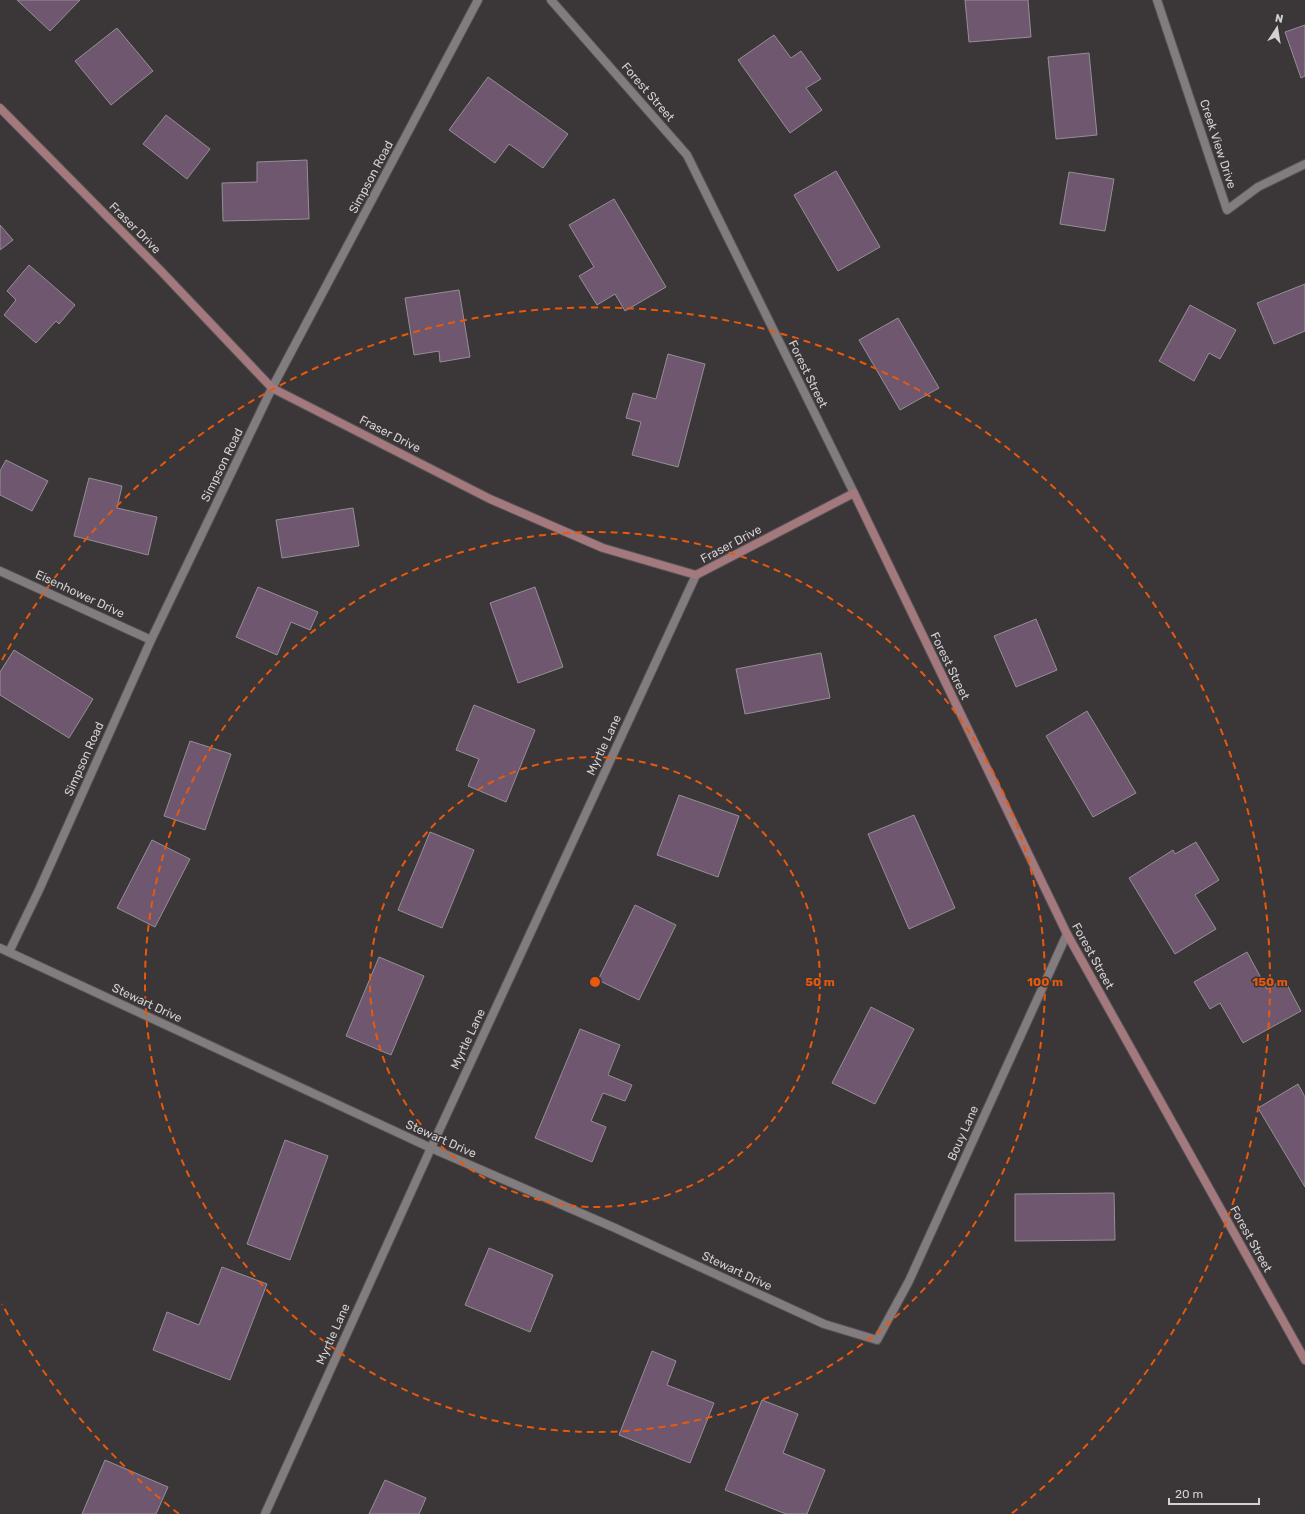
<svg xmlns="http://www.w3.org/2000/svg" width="1305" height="1514" viewBox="0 0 1305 1514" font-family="Rubik,sans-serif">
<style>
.building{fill:#705770;stroke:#949094}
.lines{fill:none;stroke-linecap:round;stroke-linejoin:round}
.street-casing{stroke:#575355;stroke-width:10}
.secondary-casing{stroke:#575355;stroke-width:10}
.street{stroke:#827c7e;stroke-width:8}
.secondary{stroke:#a3797e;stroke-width:8}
.ring{fill:none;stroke:#e8590c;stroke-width:2;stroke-dasharray:7 5}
.labels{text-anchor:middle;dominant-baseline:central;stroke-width:3;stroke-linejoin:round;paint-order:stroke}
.street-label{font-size:12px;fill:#d4d1d2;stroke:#3b3638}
.centre{fill:#e8590c;stroke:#3b3638;stroke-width:2}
.ring-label{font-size:12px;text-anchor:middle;font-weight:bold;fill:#e8590c;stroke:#3b3638;stroke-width:3;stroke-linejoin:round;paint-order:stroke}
</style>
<rect width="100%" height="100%" fill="#3b3638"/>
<g class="building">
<path d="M17,0H80L50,31Z"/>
<path d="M965,0H1028L1031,37L969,42Z"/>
<path d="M1305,25V76L1301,78L1285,32Z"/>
<path d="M117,28L153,71L111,105L75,61Z"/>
<path d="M774,35L791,58L801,51L821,79L806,88L822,110L790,133L738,60Z"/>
<path d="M1089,53L1097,135L1056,139L1048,57Z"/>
<path d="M488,77L568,134L543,168L509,144L495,163L449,130Z"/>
<path d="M166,115L210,149L187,179L143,144Z"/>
<path d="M307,160L309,219L223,221L222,183L257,182V162Z"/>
<path d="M836,171L880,247L838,271L794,195Z"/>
<path d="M1069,172L1114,179L1105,231L1060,224Z"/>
<path d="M614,199L666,287L625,311L615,294L597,305L579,276L594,267L569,225Z"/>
<path d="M0,225L13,240L0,250Z"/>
<path d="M29,265L75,305L59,324L56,321L36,343L4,315L16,300L7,291Z"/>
<path d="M1305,284V331L1274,344L1257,303Z"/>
<path d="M459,290L470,357L440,362L439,351L414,355L405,298Z"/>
<path d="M1190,305L1236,330L1220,359L1209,353L1194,381L1159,361Z"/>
<path d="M898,318L939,388L900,410L859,340Z"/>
<path d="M668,354L705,364L678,467L632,455L641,422L626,418L633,393L656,399Z"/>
<path d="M6,460L48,481L32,511L0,495V471Z"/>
<path d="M89,478L122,486L117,508L157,517L148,555L74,536Z"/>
<path d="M353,508L359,546L282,558L276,520Z"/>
<path d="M258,587L318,612L310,630L291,622L277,655L236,637Z"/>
<path d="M535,587L563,667L518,683L490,603Z"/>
<path d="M1036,619L1057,670L1016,687L994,636Z"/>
<path d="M14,650L93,699L69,738L0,695V672Z"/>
<path d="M821,653L830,698L745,714L736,669Z"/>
<path d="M474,705L535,730L506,802L468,786L479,759L456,750Z"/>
<path d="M1087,711L1136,793L1093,817L1046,736Z"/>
<path d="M190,741L231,754L205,830L164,816Z"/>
<path d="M679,795L739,816L718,877L657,855Z"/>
<path d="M914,815L955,908L909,929L868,834Z"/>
<path d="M430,832L474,850L442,928L398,910Z"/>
<path d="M152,840L190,859L155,927L117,908Z"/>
<path d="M1196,842L1219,880L1195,895L1216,929L1175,954L1129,878L1173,850L1175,854Z"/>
<path d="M635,905L676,925L639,1000L598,980Z"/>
<path d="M1247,952L1267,989L1284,979L1301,1011L1243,1043L1220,1003L1210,1009L1194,982Z"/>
<path d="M379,957L424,976L391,1055L346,1036Z"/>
<path d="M871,1007L914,1029L875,1104L832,1083Z"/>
<path d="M580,1029L620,1045L608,1075L632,1085L625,1101L603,1093L591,1121L606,1127L592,1162L535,1138Z"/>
<path d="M1298,1084L1305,1097V1187L1258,1108Z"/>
<path d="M285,1140L328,1156L290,1260L247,1244Z"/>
<path d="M1114,1193L1115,1240L1015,1241V1194Z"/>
<path d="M489,1248L553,1275L530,1332L465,1305Z"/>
<path d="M222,1267L267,1284L230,1380L153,1350L167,1312L199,1325Z"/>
<path d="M652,1351L676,1361L667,1385L714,1403L690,1463L619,1435Z"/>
<path d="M762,1400L798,1414L783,1453L825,1470L807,1514H786L725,1490Z"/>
<path d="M105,1460L168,1487L156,1514H82Z"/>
<path d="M385,1480L426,1498L419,1514H369Z"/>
</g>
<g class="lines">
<defs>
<g id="street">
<path d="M551,0L687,155L854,493"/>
<path d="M1157,0L1227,210L1258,187L1305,164"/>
<path d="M0,571L151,640"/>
<path d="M0,948L431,1148L615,1228L824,1324L877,1340L909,1281L1067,934"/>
<path d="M9,952L39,890L151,640L272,388L478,0"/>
<path d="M265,1514L431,1148L696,575"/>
</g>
<path id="secondary" d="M0,108L161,271L272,388L490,499L603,548L696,575L854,493L1067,934L1305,1360"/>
</defs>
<use href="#street" class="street-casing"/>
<use href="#secondary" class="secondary-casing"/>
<use href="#street" class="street"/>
<use href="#secondary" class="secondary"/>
</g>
<g class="ring">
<circle cx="595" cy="982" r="225"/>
<circle cx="595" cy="982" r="450"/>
<path d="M179 1514A675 675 0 0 1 2 1304M2 660A675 675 0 1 1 1011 1514"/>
</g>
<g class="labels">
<g class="street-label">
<text transform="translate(648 92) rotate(49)">Forest Street</text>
<text transform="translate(1218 144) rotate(72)">Creek View Drive</text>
<text transform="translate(371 177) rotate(-62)">Simpson Road</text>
<text transform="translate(135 228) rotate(45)">Fraser Drive</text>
<text transform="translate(808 374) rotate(64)">Forest Street</text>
<text transform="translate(390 434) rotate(27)">Fraser Drive</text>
<text transform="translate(222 465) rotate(-64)">Simpson Road</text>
<text transform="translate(731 544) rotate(-28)">Fraser Drive</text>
<text transform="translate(80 594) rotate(25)">Eisenhower Drive</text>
<text transform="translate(950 666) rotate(64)">Forest Street</text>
<text transform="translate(604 745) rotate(-65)">Myrtle Lane</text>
<text transform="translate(84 759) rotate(-66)">Simpson Road</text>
<text transform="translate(1093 956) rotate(61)">Forest Street</text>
<text transform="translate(147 1003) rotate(25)">Stewart Drive</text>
<text transform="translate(468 1039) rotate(-65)">Myrtle Lane</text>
<text transform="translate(963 1133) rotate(-66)">Bouy Lane</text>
<text transform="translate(441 1139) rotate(24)">Stewart Drive</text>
<text transform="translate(1251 1239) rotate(61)">Forest Street</text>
<text transform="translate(737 1271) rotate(25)">Stewart Drive</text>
<text transform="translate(333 1334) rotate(-66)">Myrtle Lane</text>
</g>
</g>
<circle cx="595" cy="982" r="6" class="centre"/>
<g class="ring-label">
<text x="820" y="986">50 m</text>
<text x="1045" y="986">100 m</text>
<text x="1270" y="986">150 m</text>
</g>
<g transform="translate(1277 28) rotate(12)" stroke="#3b3638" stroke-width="3" paint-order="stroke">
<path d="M0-3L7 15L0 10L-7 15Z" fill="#d4d1d2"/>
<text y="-6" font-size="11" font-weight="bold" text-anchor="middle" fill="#d4d1d2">N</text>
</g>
<path d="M1169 1498v6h90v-6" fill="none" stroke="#d4d1d2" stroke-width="2"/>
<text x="1175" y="1498" font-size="12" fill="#d4d1d2" stroke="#3b3638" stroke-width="3" paint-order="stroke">20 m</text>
</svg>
